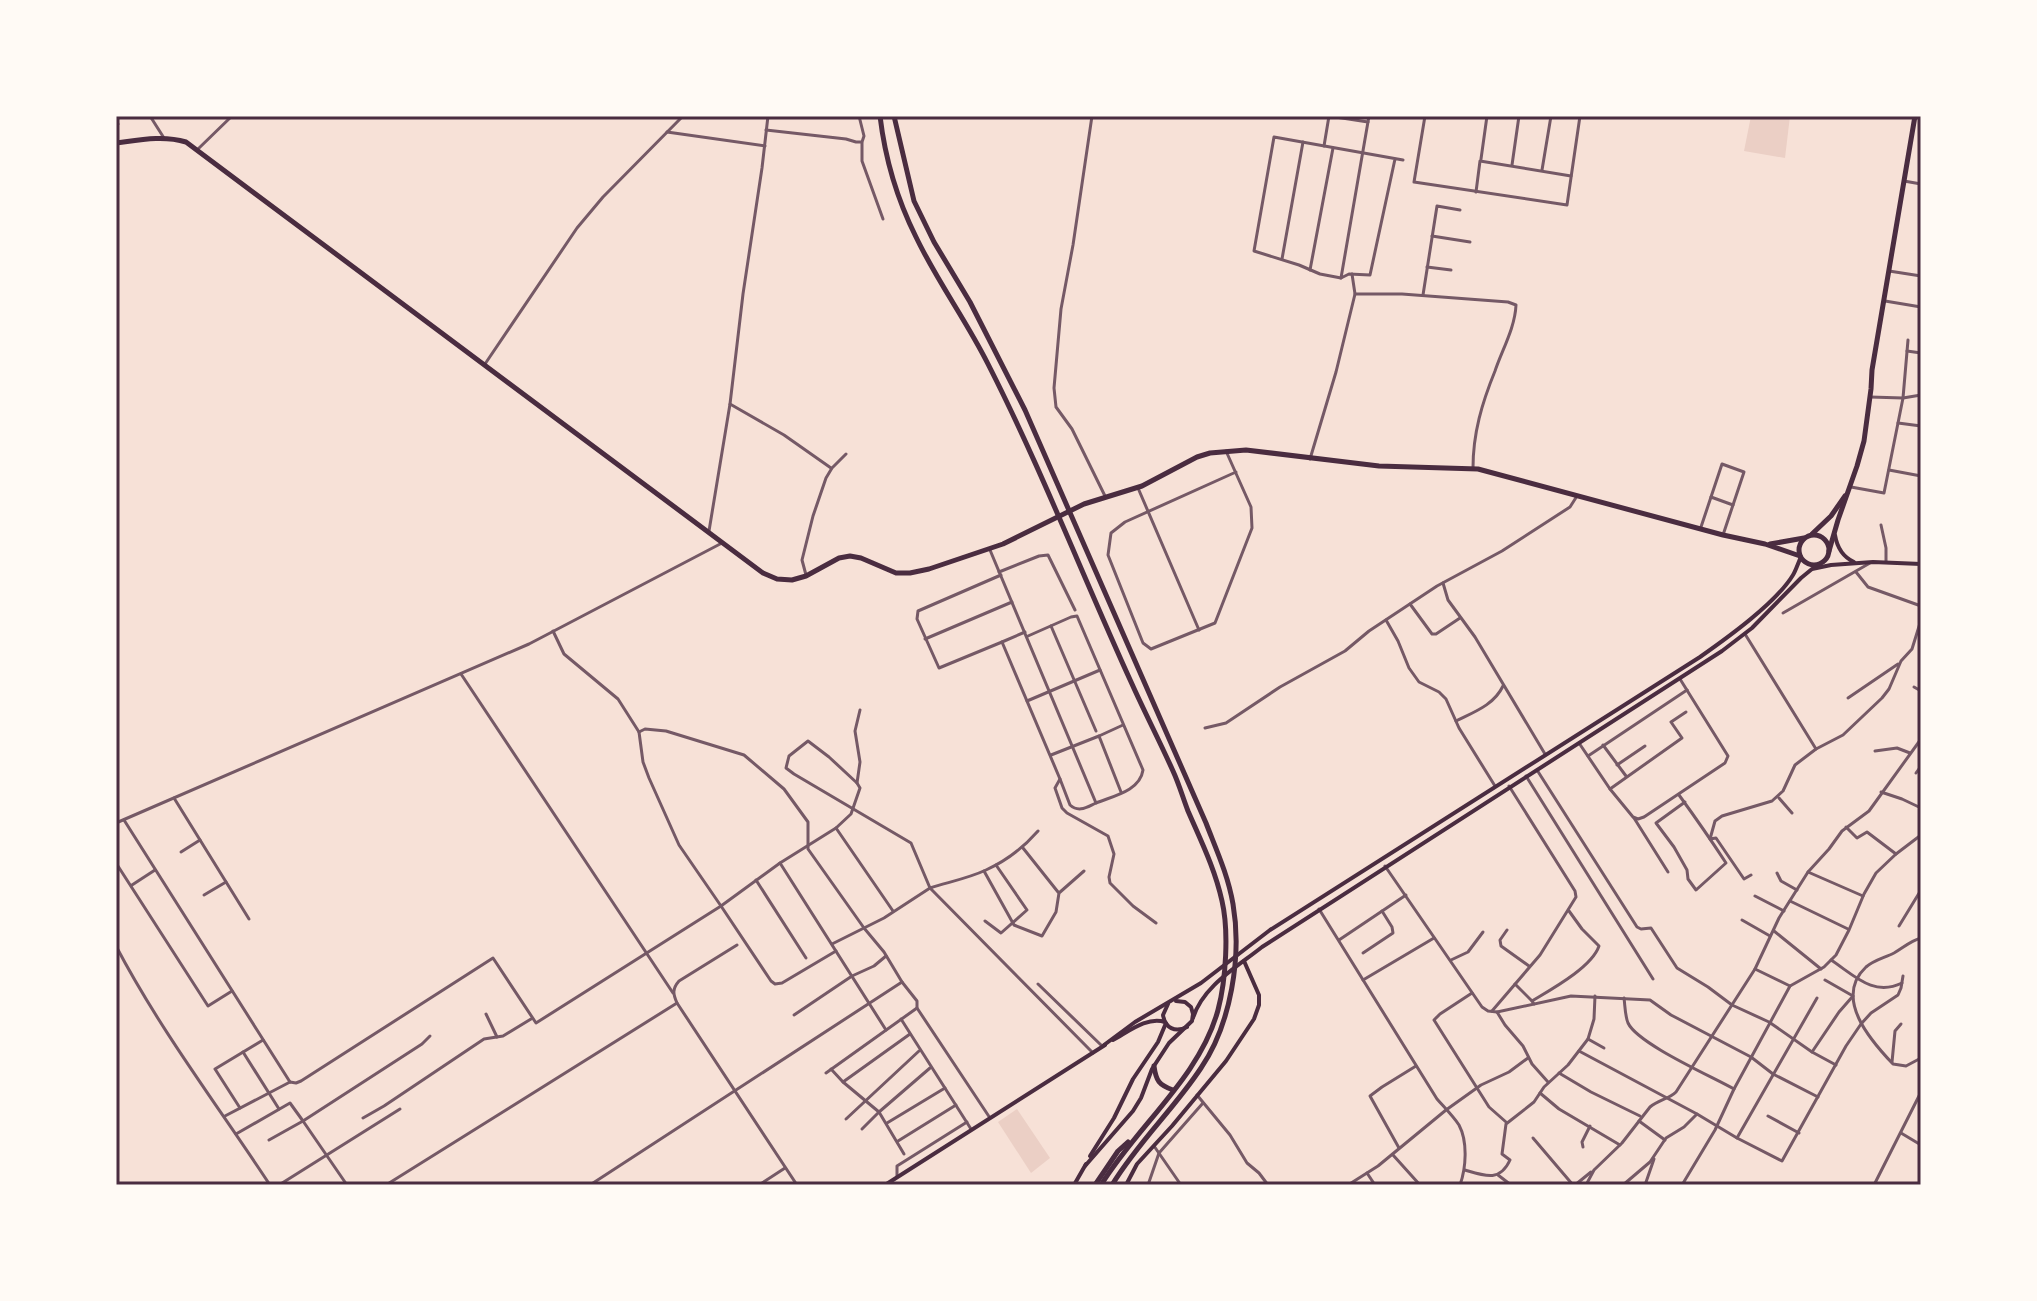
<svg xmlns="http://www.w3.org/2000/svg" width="2037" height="1301" viewBox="0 0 2037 1301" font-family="Karla,sans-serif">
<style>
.green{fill:#ebcfc5}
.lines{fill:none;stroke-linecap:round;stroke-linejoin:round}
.minor{stroke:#755966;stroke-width:3}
.secondary{stroke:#4a2c40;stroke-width:4}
.primary{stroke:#4a2c40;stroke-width:5}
.motorway{stroke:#4a2c40;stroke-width:5}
.neatline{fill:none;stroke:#4a2c40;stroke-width:3}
</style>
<rect width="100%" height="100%" fill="#f7e1d7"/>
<g class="green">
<path d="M1751,116H1790L1785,158L1744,151Z"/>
<path d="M1017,1109L1050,1158L1031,1173L998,1122Z"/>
</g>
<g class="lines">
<g class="minor">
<path d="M150,116L164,138"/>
<path d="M190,116V117"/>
<path d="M803,116H807"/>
<path d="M1092,116L1073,245L1061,309L1054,388L1056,407L1072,429L1105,496"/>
<path d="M1329,116L1368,122"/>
<path d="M1425,116L1414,182L1567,205L1580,116"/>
<path d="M116,119L118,124"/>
<path d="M766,130L846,139L856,142H862L864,136L859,116"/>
<path d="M667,132L765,146"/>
<path d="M862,143V161L883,219"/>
<path d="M1324,146L1329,116"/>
<path d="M198,149L232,116"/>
<path d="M1395,159L1370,275L1349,274L1341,278L1320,274L1299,265L1254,251L1274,137C1317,145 1360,152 1403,160"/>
<path d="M1481,159L1487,116"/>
<path d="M1512,165L1519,116"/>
<path d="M1542,170L1551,116"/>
<path d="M1904,181L1921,184"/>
<path d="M1476,192L1480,161L1571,176"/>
<path d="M1432,236L1470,242"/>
<path d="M1282,259L1303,142"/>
<path d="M1427,267L1451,270"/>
<path d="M1310,270L1333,148"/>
<path d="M1889,271L1921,276"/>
<path d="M1341,278L1369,116"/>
<path d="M1355,294H1402L1508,302L1516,305C1515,328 1502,350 1495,371C1482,403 1473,433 1473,468"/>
<path d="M1423,295L1437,206L1460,210"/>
<path d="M1885,301L1921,307"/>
<path d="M1907,351L1921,353"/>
<path d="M485,364L577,228L603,197L683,116"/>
<path d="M1870,397L1903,398L1921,395"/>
<path d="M730,404L784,435L831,468"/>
<path d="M1898,423L1921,426"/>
<path d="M1226,451L1251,507L1252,528L1215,623L1151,649L1143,643L1108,555L1111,533L1125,522L1236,472"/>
<path d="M1310,459L1336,372L1355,294L1352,274"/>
<path d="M1889,470L1921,476"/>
<path d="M1851,487L1884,493L1903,398L1908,340"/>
<path d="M1138,488L1199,630"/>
<path d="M1711,497L1722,464L1744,472L1733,505"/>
<path d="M1881,525L1886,548V562"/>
<path d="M1701,527L1711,497L1733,505L1723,535"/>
<path d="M709,531L730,404L743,294L762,168L768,116"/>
<path d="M990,550L1096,803C1087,807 1079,813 1070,805L1060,779"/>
<path d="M999,572L1039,556L1048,555L1075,610"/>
<path d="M1856,572L1868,587L1921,606"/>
<path d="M806,575L802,560L813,516L826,478L832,468L846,454"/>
<path d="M1001,575L918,611L917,619L939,668L1002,642"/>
<path d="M1443,583L1448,600L1475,637L1545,754"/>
<path d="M1410,604L1432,634H1436L1460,618"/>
<path d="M1783,613L1870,563"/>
<path d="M1386,620L1398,641L1409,668L1419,682L1439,692L1446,699L1459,728L1495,786"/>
<path d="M1051,626L1096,731"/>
<path d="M1025,632L1002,642L1060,779L1055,788L1062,808L1067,813L1108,836L1114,854L1109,877L1110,883L1133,906L1156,923"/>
<path d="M1745,634L1816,749L1843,735L1882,698L1889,689L1901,661L1912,649L1921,620"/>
<path d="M1028,636L1071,617L1077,616L1143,770C1140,791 1113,796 1096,803"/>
<path d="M925,639L1012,602"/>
<path d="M461,674L673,993"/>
<path d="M1914,687L1921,691"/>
<path d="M1848,698L1898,664"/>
<path d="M1027,701L1100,670"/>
<path d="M860,710L855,731L860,762L857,783L829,757L808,741L789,756L786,768L794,774L911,843L930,888C949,882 969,878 986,870C1006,861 1024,847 1038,831"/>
<path d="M1456,721C1474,712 1494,705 1503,686"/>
<path d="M1205,728L1226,723L1280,687L1345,651L1369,631L1437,586L1502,551L1570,507L1577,496"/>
<path d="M639,732L645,729L666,731L744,755L784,789L808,822V849L864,928L884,952L902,982L917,1001V1008L990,1118"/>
<path d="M1099,736L1123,725"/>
<path d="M1579,743L1610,789L1633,817L1638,819L1644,817L1725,763L1728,756L1680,679"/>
<path d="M1603,745L1626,776"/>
<path d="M1875,751L1897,748L1910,753"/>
<path d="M1051,755L1099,736L1121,792"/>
<path d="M1588,756L1687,690"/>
<path d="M1617,765L1645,746"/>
<path d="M1537,770L1637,927L1641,929L1651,928L1677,968L1708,987L1732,1005L1769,1022L1812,1052L1836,1065"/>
<path d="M1916,773L1921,766"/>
<path d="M1526,776L1653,979"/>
<path d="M1610,789L1682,738L1671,722L1686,712"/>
<path d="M1881,792L1902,799L1921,808"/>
<path d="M1679,795C1695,817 1711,840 1726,863L1696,890L1688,879L1687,870L1674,847L1656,823L1685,802"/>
<path d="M174,798L249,919"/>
<path d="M1779,798L1792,813"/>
<path d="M1634,818L1668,872"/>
<path d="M124,820L290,1082"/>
<path d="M116,823L529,644L722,543"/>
<path d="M1846,827L1857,838L1867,832L1896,854"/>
<path d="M836,828L893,911"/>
<path d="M1023,848L1058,892"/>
<path d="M181,852L200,840"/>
<path d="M116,863L208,1006L232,991"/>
<path d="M780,863L886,1030"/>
<path d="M1385,866L1482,1007L1488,1011L1497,1012L1571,996L1650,1000L1671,1015L1751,1057L1773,1074L1818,1097"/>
<path d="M984,871L1014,925L1042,936L1056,912L1059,893L1084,871"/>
<path d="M1808,872L1863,896"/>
<path d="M1777,873L1781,881L1797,890"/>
<path d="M1751,875L1744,879L1716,838L1710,839L1715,821L1722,816L1772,801L1783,791L1795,765L1816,749"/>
<path d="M756,880L806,958"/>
<path d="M132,885L155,870"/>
<path d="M204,895L226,882"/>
<path d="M1755,896L1784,911"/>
<path d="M1790,901L1848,929"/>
<path d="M1319,909L1437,1099C1444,1107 1453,1116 1459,1125C1468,1142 1466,1168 1460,1185"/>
<path d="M1742,920L1770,936"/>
<path d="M985,921L1001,933L1027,910L996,865"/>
<path d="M1899,926L1921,890"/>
<path d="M1507,930L1500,940L1501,946L1529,966"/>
<path d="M1774,931L1821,969"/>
<path d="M1921,938C1910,941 1903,948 1894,953C1884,958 1874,960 1866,967C1833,998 1871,1041 1893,1064L1906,1066L1921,1058"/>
<path d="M1339,940L1406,895"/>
<path d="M832,944L884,918L930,888L1093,1053"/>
<path d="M737,945L679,981C672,989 673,994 677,1003L797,1185"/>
<path d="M116,946C160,1030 218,1106 270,1185"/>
<path d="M836,951L782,983L775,984L771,981L721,906L780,863L836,828L851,814L860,788L857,783"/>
<path d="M1363,953L1393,933L1392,927L1382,911"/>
<path d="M1451,960L1468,952L1483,932"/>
<path d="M1831,960C1854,975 1873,997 1902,983"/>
<path d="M1755,969L1790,986"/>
<path d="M1363,980L1434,938"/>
<path d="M1038,984L1101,1045"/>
<path d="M1515,984L1532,1001"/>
<path d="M1472,993L1440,1014L1434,1020L1489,1107L1506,1122"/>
<path d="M1624,998C1625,1005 1625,1016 1628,1023C1638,1044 1711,1076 1734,1089"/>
<path d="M1534,1004L1532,1001C1552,989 1592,967 1599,946L1582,929L1569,911"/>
<path d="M1492,1011L1540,955L1576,897L1575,891L1509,786"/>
<path d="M1497,1012L1505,1025L1523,1046L1532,1064L1548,1082"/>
<path d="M486,1014L497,1037"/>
<path d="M794,1015L852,976L874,966L886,956"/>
<path d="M901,1019L971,1129"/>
<path d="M1588,1039L1604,1048"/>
<path d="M1579,1051L1697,1114L1737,1138L1782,1161L1846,1046L1861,1024L1871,1013L1898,995L1901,988L1903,976"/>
<path d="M243,1052L279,1109"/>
<path d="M1812,1052L1839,1012L1853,996L1825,980"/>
<path d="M1892,1062L1895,1031L1901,1024"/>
<path d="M831,1069L843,1082L879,1112L904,1154"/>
<path d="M826,1073L917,1008"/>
<path d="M1559,1073L1591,1092L1640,1116"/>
<path d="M843,1082L910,1034"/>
<path d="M1540,1093L1559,1109L1620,1145"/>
<path d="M1197,1095L1230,1135L1247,1163L1259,1173L1268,1185"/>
<path d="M240,1108L215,1069L263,1040"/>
<path d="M225,1116L290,1082L296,1083L301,1081L493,958L536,1023L721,906L679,845L649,778L643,762L639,732L618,699L564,654L553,631"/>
<path d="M1768,1116L1799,1133"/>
<path d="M363,1118L384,1106L484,1039L503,1036L531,1019"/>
<path d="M846,1119L919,1051"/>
<path d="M1639,1121L1665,1140"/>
<path d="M887,1123L945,1088"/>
<path d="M862,1129L879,1112L930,1068"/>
<path d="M1901,1133L1921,1145"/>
<path d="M236,1134L290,1103L303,1121L269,1140"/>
<path d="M1533,1138L1573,1185"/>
<path d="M1737,1138L1817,998"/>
<path d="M898,1141L956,1105"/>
<path d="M1154,1146L1181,1185"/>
<path d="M1583,1147L1582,1142L1590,1126"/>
<path d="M1399,1148L1370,1096L1382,1087L1416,1066"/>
<path d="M1393,1155L1420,1185"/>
<path d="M1465,1170C1485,1176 1500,1182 1510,1160L1502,1154L1506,1124L1534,1102L1544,1087L1568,1065L1588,1039L1594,1019L1595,996"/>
<path d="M1367,1173L1375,1185"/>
<path d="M1498,1175L1511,1185"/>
<path d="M897,1176V1166L967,1122"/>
<path d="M279,1185L400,1109"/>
<path d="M347,1185L303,1121L422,1044L430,1036"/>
<path d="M386,1185L677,1003"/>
<path d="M590,1185L902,982"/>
<path d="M759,1185L785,1168"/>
<path d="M1148,1185L1159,1153L1203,1103"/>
<path d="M1348,1185L1378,1166L1446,1110L1481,1085L1509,1072L1528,1058"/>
<path d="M1575,1185L1591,1172"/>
<path d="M1586,1185L1594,1170L1622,1143L1650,1107C1658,1100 1669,1099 1676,1092L1755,969L1779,918L1808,872L1829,849L1842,831L1869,811L1921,739"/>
<path d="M1623,1185L1650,1162L1666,1138L1684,1127L1697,1114"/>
<path d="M1645,1185L1654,1159"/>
<path d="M1682,1185L1715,1130L1734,1089L1790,986L1824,967L1836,955L1849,930L1864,894L1876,873L1896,854L1921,835"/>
<path d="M1874,1185L1921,1092"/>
</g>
<g class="secondary">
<path d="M1835,535C1837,547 1843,557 1854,562"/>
<path d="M1168,1004L1163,1015C1165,1028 1175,1033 1187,1027"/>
<path d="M1193,1018C1203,986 1237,967 1262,947L1722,651L1752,628L1801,578L1812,569L1831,565L1873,562L1921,564"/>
<path d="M1113,1040C1128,1032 1147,1016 1165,1022"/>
<path d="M1104,1045L1135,1022L1201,983L1270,930L1700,657C1727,638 1776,603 1793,575C1796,570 1798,563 1801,557"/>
<path d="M1090,1156L1114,1118L1133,1079L1158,1042L1166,1023"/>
<path d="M1085,1166L1133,1111L1141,1098L1152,1069L1169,1043L1192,1021L1193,1014L1191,1007L1185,1002L1176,1001"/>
<path d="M885,1185L1105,1045"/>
<path d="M1074,1185L1086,1164"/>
<path d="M1126,1185L1137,1164L1172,1126L1226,1061L1254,1019L1259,1005V995L1244,961"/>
</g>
<g class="primary">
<path d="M116,143C139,140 163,135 186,142L763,573L777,579L792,580L806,576L839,558L850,556L861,558L896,573H910L929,569L1003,544L1084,504L1142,486L1197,457L1210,453L1246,450L1379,466L1478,469L1723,535L1765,544L1800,556"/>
<path d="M1812,534L1831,516L1845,496"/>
<circle cx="1814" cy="550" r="15"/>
<path d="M1770,544L1804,538"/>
<path d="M1829,551L1838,520L1857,466L1864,441L1871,389L1872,370L1915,116"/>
</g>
<g class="motorway">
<path d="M880,116C885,158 897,199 916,237C937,281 966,320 988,364C1041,468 1083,577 1132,684C1145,713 1160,742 1173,771C1179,784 1183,798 1188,811C1201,841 1215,869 1222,901C1229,931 1226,980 1218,1010C1200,1077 1137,1126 1101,1185"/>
<path d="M894,116L914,201L934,242L970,302L1025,410L1206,823C1216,849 1228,875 1233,904C1242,956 1231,1024 1201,1068C1174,1109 1138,1142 1112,1185"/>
<path d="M1154,1066C1156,1081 1159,1085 1173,1090"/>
<path d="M1095,1185L1118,1151L1128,1142"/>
</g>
</g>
<rect width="2037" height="1301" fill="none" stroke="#fffaf5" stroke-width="236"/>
<rect x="118" y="118" width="1801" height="1065" class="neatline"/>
</svg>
